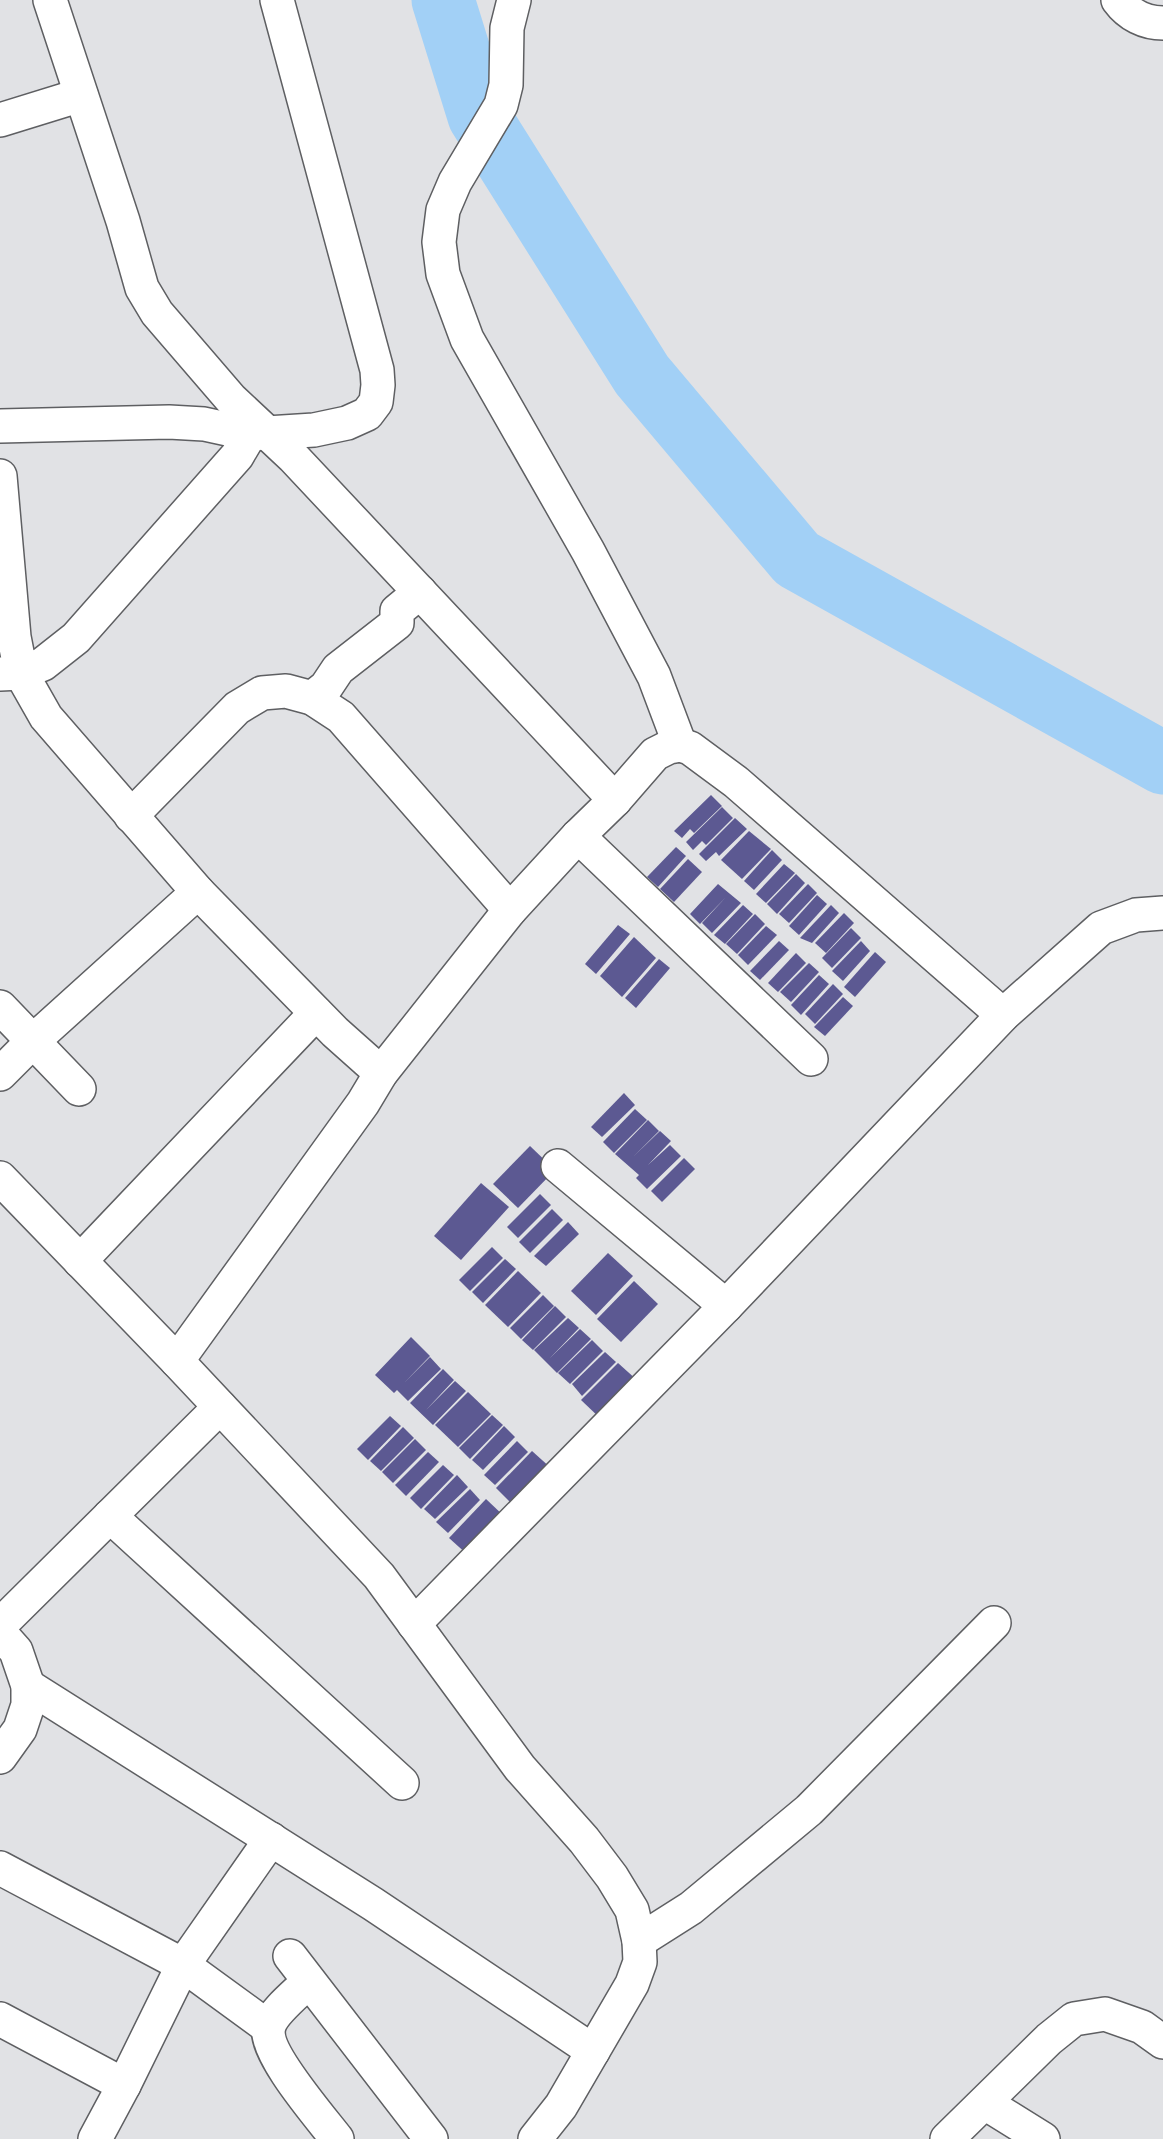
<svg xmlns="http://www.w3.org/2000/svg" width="1163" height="2139" viewBox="0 0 1163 2139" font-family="Signika,sans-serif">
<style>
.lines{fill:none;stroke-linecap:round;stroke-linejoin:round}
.river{stroke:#a2d0f6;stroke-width:63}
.building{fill:#5c5992}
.street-casing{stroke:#5e5f62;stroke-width:36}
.street{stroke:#fff;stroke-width:33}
</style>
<rect width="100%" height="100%" fill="#e1e2e5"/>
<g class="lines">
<path class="river" d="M443,0L479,116L642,375L797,559L1163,763"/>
</g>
<g class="building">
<path d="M711,795L722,806L694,833L690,829L682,838L674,831Z"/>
<path d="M722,807L733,818L706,845L702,841L693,850L686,842Z"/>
<path d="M735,818L747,829L719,856L716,852L706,861L699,854Z"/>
<path d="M749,831L771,849L742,879L721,860Z"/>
<path d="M676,847L686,856L658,887L647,877Z"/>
<path d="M772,850L782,860L754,890L744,881Z"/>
<path d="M688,859L702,872L674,902L660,889Z"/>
<path d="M784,864L795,873L766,903L756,894Z"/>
<path d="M796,874L805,883L777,914L767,904Z"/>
<path d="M718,884L741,903L712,933L702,923L726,897L700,924L690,914Z"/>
<path d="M808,884L817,893L789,923L779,914Z"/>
<path d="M817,895L827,904L799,935L789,926Z"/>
<path d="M743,905L753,914L725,944L714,935Z"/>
<path d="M831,905L839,913L812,943L800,938Z"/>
<path d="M844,913L854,923L826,953L815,943Z"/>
<path d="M755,914L765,924L737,954L726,944Z"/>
<path d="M618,925L630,934L596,974L585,964Z"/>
<path d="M766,926L777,935L748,965L738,955Z"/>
<path d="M851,928L861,938L832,968L822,958Z"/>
<path d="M634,937L656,958L622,997L600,976Z"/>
<path d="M779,941L789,950L760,980L750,971Z"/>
<path d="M861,941L870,951L843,981L832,971Z"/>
<path d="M875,952L886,962L855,997L844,987Z"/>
<path d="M796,953L806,963L778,992L768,983Z"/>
<path d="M659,959L670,968L636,1008L625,998Z"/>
<path d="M809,963L819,972L791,1002L780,992Z"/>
<path d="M819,975L829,984L801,1015L791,1005Z"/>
<path d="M833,984L843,994L815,1024L805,1014Z"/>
<path d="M843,997L853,1006L825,1036L814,1027Z"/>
<path d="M624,1093L635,1105L602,1137L591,1127Z"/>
<path d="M635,1109L647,1120L614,1153L603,1142Z"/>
<path d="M648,1120L659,1131L634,1156L660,1131L671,1141L648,1165L670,1145L681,1156L647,1189L636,1178L639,1175L615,1154Z"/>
<path d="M530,1146L555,1170L518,1208L493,1184Z"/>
<path d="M684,1158L695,1169L662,1202L651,1191Z"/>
<path d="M481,1183L509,1207L461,1260L434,1236Z"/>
<path d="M540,1194L551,1205L518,1238L507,1227Z"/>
<path d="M552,1209L563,1220L530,1253L519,1242Z"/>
<path d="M568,1222L579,1234L546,1266L534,1256Z"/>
<path d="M492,1247L503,1258L470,1291L459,1280Z"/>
<path d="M608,1253L633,1276L596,1315L571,1291Z"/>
<path d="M505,1259L516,1269L483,1303L472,1292Z"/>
<path d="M518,1271L541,1293L508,1327L485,1305Z"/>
<path d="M634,1281L658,1304L621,1342L597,1319Z"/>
<path d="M543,1295L554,1306L521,1339L510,1328Z"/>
<path d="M555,1306L566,1317L533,1350L522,1340Z"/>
<path d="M568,1318L579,1328L550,1358L580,1329L591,1339L557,1373L534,1350Z"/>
<path d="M411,1337L430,1356L404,1383L430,1357L441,1369L408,1401L397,1390L394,1393L375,1375Z"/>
<path d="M592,1340L603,1351L570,1384L558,1373Z"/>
<path d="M605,1352L616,1362L582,1396L572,1384Z"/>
<path d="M618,1363L638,1381L602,1420L581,1400Z"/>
<path d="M443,1369L454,1380L426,1410L455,1381L466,1391L433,1425L410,1403Z"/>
<path d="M468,1392L491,1414L458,1447L435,1425Z"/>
<path d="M492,1415L503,1425L470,1459L459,1448Z"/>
<path d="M390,1416L401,1426L368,1460L357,1449Z"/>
<path d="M504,1426L515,1437L483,1470L472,1460Z"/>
<path d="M403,1427L414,1438L381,1471L370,1461Z"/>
<path d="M415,1439L426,1450L393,1483L382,1472Z"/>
<path d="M517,1441L528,1452L495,1485L484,1475Z"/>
<path d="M532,1451L552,1469L515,1507L496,1488Z"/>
<path d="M428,1452L439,1462L406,1496L395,1485Z"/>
<path d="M443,1465L454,1475L421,1509L410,1498Z"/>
<path d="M457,1475L468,1487L435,1519L424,1509Z"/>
<path d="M470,1489L480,1500L448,1533L436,1522Z"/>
<path d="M486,1499L506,1518L469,1556L449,1538Z"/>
</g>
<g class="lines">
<defs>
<g id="street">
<path d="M50,0L123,221L142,288L157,313L231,399L293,457L615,800"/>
<path d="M514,0L507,28L506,85L501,105L455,182L443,210L439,242L443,274L467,339L588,551L654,676L680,745"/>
<path d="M1118,0C1129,15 1145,23 1163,23"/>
<path d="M0,120L81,95"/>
<path d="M0,426L169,422L204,424L250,434L314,430L347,423L367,414L376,402L378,385L377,370L277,0"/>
<path d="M0,476L14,637L21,673L46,717L198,892L335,1032L381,1073"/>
<path d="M0,674L21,673L43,664L76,638L237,456L250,434"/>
<path d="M312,698L326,687L338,669L397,623V611L420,592"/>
<path d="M131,816L237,708L262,693L286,691L312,698L341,717L510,910"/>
<path d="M578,836L811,1059"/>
<path d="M0,1007L79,1089"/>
<path d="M0,1074L33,1041L198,892"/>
<path d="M558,1166L726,1306"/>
<path d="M0,1178L177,1361L379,1576L520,1768L584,1840L612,1877L632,1910L639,1941L640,1962L632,1984L561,2106L535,2139"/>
<path d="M80,1261L316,1013"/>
<path d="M177,1361L363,1103L381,1073L510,910L578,836L615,800L655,754L669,747L680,745L690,748L736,782L1003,1015"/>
<path d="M110,1516L402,1783"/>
<path d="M414,1624L726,1306L1003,1015L1101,928L1136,915L1163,913"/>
<path d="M0,1625L220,1407"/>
<path d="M0,1633L16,1651L28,1686V1705L20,1729L0,1757"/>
<path d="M28,1686L373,1904L593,2051"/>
<path d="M0,1868L183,1965L268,2027"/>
<path d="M639,1941L691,1908L809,1810L994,1623"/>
<path d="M290,1956L431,2139"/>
<path d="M308,1982C297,1993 273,2012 269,2026C262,2051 321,2118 337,2139"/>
<path d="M0,2019L124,2085"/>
<path d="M985,2103L1043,2139"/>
<path d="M95,2139L124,2085L183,1965L271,1839"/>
<path d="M947,2139L1049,2039L1074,2019L1105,2014L1142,2027L1163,2042"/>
</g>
</defs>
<use href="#street" class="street-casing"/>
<use href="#street" class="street"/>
</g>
</svg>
